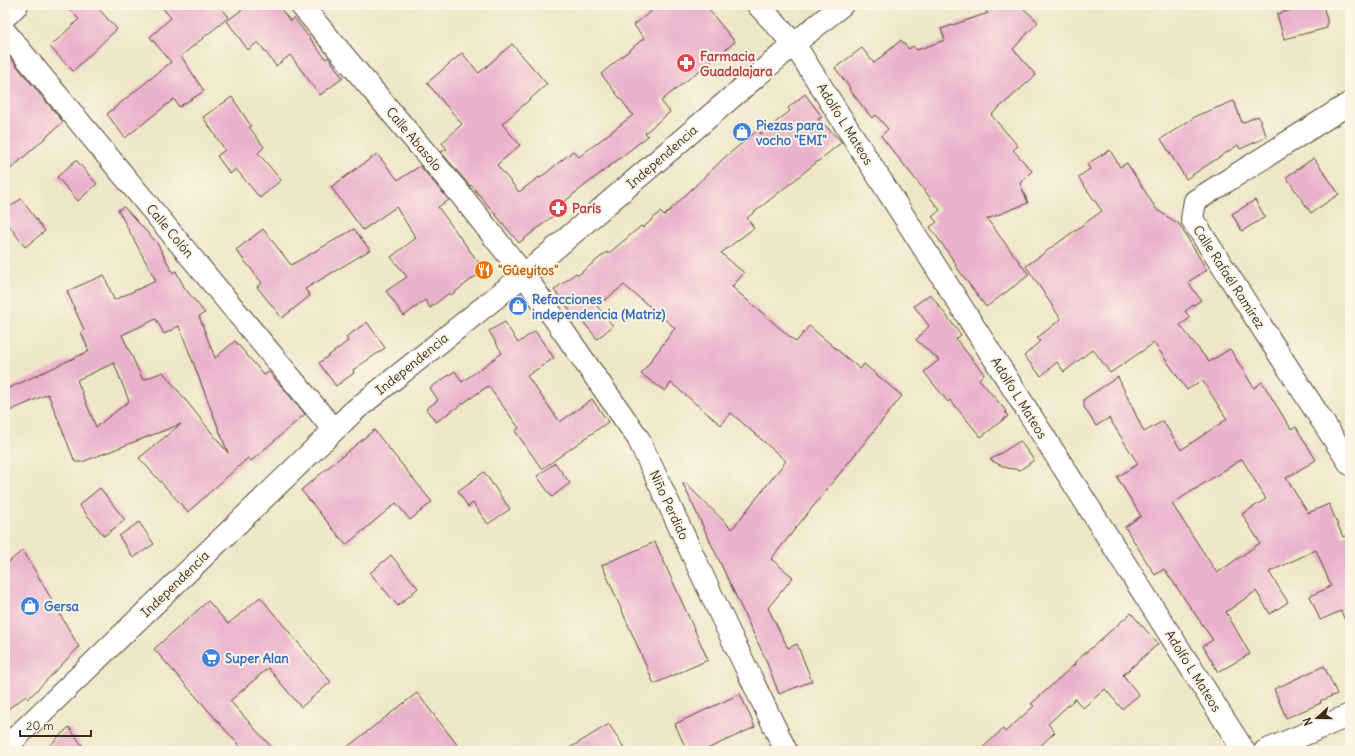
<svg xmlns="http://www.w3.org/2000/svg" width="1355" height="756" viewBox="0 0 1355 756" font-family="Delius,sans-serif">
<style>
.building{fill:#eab1cb;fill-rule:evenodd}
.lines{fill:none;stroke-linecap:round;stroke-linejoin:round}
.minor-casing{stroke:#564637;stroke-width:24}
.minor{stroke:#fff;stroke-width:22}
.labels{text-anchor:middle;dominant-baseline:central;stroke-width:4;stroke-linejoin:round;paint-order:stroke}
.health-label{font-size:13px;font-weight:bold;fill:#be3a42;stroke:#fcf5e5;text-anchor:start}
.street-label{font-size:13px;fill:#3b2a1e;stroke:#fcf5e5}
.shop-label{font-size:13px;font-weight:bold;fill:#366cbe;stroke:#fcf5e5;text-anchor:start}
.food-label{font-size:13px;font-weight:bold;fill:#c56008;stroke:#fcf5e5;text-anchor:start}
</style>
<rect width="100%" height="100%" fill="#fcf5e5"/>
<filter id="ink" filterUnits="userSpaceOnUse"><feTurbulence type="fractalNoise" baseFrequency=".025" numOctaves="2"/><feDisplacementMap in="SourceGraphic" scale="8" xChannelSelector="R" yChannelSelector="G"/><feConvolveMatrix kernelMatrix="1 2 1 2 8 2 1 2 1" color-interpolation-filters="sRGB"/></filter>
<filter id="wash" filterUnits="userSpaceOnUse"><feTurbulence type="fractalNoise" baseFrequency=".012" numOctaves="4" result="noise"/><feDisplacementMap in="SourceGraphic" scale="16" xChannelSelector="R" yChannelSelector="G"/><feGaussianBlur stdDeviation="0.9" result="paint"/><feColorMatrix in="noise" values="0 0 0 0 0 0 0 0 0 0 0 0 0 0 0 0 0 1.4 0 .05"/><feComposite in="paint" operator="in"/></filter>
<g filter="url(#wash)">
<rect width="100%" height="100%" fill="#ede6c7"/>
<g id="blocks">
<g class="building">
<path d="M65,5H95L117,29L73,71L50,47L79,19Z"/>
<path d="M160,5H219L229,17L181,56L204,91L179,107L174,99L125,138L107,114L171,62L150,37L171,18Z"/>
<path d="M248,5H278L290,21L294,18L326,59L328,57L343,78L320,95L290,55L276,66L258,42L248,50L227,21Z"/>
<path d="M659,5H705L735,42L661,101L670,112L645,133L648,136L560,205L563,208L519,243L471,185L470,186L441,152L447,149L442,143L462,124L427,83L462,53L479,73L512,44L547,84L502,124L520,145L497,165L519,192L539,177L540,178L573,151L579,157L633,115L601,74L644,38L634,25Z"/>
<path d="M981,5H1020L1038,22L1013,49L1036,75L991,115L1018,146L1013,150L1032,171L1020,183L1028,203L987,219L1029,275L986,307L955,265L956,264L930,227L937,222L932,217L940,210L881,136L888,129L876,115L872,118L849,89L850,88L835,68L862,48L874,63L901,40L909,49L913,46L917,50L945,40L941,29L988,13Z"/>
<path d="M1310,5H1323L1327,20V28L1284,39L1277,14Z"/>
<path d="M5,52L63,122L5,174Z"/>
<path d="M805,94L822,117L818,119L842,142L747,218L754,228L721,253L744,273L732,287L796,342L809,326L860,369L864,364L902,396L771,559L793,577L768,608L788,648L797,644L812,681L779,694L766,660L683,484L685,483L732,529L786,461L731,413L721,425L671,383L665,391L641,374L675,328L624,285L597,306L613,326L597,339L578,315L575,317L554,290L576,273L578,275L607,252L608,254L641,226L643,228L660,212L664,216L724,158L758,130L761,134L790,111L788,108Z"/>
<path d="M232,97L251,126L249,127L264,147L258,153L281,180L260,198L236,169L230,174L217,156L225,150L203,117Z"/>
<path d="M1234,101L1242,123L1258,116L1267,137L1240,149L1238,145L1186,179L1161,139L1198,115Z"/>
<path d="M1110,150L1120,167L1127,163L1157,210L1179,224L1207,270L1188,282L1201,300L1185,311L1190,318L1180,325L1209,362L1230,349L1254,388L1262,382L1291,429L1296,427L1316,460L1286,478L1308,513L1329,504L1343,537L1350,534V632L1341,611L1320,620L1310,596L1328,588V587L1331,586L1316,550L1269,572L1288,602L1270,614L1256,591L1226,612L1250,654L1218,672L1203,646L1213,640L1164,569L1155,575L1125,527L1141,516L1117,477L1138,464L1109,418L1096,426L1084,407V399L1118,377L1144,432L1163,421L1181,450L1227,419L1202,380L1187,390L1154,343L1110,373L1093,349L1064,372L1057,362L1041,376L1024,356L1040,341L1037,338L1061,319L1026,266L1102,211L1078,177L1090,169L1087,164ZM1242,459L1266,499L1242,514L1260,543L1217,573L1172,504Z"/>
<path d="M377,154L398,180L420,166L449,200L438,207L484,270L451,295L449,293L430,308L425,300L404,316L386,291L407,277L391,257L416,238L396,207L363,230L331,187Z"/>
<path d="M1314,158L1339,194L1311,213L1286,177Z"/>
<path d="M76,160L97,184L78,201L57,177Z"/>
<path d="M21,199L45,231L25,247L5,220V210Z"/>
<path d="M1255,200L1265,217L1242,231L1232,214Z"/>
<path d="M124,207L157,243L173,273L176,271L184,287L205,313L199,316L215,358L235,341L264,375L269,372L305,414L251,461L248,458L188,512L139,458L181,424L82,462H75L48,394L5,413V390L89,351L81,332L84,330L67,291L104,275L114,300L156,281L118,210ZM156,319L164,334L179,326L228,453L163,372L143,380L122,335ZM114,363L129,401L96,427L77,380Z"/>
<path d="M263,229L291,265L354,229L370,250L305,289L310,296L282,318L257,287L262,283L236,250Z"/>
<path d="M930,294L961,335L956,339L984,374L979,379L1006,411L1005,412L1008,416L981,437L950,400L948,402L924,372L939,360L916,340L929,326L914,306Z"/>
<path d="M367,322L385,348L353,370L354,373L336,386L319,363L348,341L346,337Z"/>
<path d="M505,322L518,343L535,331L554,358L527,376L560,422L592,399L608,422L542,469L515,431L519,428L488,386L436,422L426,409L438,400L430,388L455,371L462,382L502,353L489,331Z"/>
<path d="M374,430L432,502L410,520L396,503L346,545L301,490Z"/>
<path d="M1020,441L1034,460L1020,470L1007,468L990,460Z"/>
<path d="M555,463L570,483L552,497L537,476Z"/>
<path d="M484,472L510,509L488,524L473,503L468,507L458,491Z"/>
<path d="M100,488L125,520L104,536L79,505Z"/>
<path d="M139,522L154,544L133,558L119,536Z"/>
<path d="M655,542L708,660L654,684L602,565Z"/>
<path d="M23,550L79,647L28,699L26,696L5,711V565Z"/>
<path d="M391,555L418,588L398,606L370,573Z"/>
<path d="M260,597L331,682L301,707L268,668L230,701L275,751H244L154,649L208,601L228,624Z"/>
<path d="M1131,613L1158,644L1123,675L1139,695L1122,709L1105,689L1083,708L1075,699L1048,724L1055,732L1035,751H979L1003,729L1005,732L1034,706L1031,704L1075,664L1074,663Z"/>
<path d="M1324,666L1337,694L1320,701L1321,703L1286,718L1274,689Z"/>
<path d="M417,693L462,751H342Z"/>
<path d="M740,694L755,727L703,751H687L675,724Z"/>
<path d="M609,724L626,751H565Z"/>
<path d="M69,727L86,751H44Z"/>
</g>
</g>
</g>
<g filter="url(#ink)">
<use href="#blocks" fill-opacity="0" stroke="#564637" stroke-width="1"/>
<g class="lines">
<defs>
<g id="minor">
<path d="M301,5L461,195L524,275L638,438L726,626L786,751"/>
<path d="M758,5L794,44L1244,751"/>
<path d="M5,17L17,5"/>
<path d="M5,32L334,430"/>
<path d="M1350,103L1195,201L1192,219L1350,464"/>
<path d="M5,748L355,410L524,275L794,44L842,5"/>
<path d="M1265,751L1350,715"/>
</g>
</defs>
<use href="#minor" class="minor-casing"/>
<use href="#minor" class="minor"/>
</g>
</g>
<defs>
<symbol id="pharmacy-disc" viewBox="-11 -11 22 22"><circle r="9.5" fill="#e0444e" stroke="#fcf5e5"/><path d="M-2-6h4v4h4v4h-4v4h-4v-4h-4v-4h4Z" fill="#fff"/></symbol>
<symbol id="shop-disc" viewBox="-11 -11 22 22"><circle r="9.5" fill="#3f7fe0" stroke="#fcf5e5"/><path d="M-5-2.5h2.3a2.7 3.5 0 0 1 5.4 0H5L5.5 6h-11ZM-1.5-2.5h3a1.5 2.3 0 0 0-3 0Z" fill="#fff"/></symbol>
<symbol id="restaurant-disc" viewBox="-11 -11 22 22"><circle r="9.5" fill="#e8710a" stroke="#fcf5e5"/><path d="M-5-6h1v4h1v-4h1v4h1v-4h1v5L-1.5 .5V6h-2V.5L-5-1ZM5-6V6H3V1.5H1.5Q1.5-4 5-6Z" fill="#fff"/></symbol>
<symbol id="supermarket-disc" viewBox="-11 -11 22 22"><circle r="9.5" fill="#3f7fe0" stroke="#fcf5e5"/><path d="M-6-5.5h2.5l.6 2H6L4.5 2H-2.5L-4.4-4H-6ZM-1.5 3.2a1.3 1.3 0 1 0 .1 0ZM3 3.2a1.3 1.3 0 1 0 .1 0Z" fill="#fff"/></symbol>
</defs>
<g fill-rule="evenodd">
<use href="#pharmacy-disc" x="675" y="52" width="22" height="22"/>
<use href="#shop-disc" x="731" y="121" width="22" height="22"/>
<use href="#pharmacy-disc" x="547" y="197" width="22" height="22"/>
<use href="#restaurant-disc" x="473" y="259" width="22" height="22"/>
<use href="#shop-disc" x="507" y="295" width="22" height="22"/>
<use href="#shop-disc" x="19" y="595" width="22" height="22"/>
<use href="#supermarket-disc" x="200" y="647" width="22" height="22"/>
</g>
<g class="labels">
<g class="health-label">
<text x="700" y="56">Farmacia<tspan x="700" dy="15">Guadalajara</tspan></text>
<text x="572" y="208">París</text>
</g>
<g class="street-label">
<text transform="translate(845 124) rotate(58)">Adolfo L Mateos</text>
<text transform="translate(414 139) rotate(50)">Calle Abasolo</text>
<text transform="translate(662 157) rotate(-41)">Independencia</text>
<text transform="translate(170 231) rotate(50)">Calle Colón</text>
<text transform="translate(1229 277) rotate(57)">Calle Rafaél Ramírez</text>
<text transform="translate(412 364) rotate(-39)">Independencia</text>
<text transform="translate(1019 398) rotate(58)">Adolfo L Mateos</text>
<text transform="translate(669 505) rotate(65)">Niño Perdido</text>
<text transform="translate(175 584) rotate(-44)">Independencia</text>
<text transform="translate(1193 671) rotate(58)">Adolfo L Mateos</text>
</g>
<g class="shop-label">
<text x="756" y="125">Piezas para<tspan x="756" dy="15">vocho "EMI"</tspan></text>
<text x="532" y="299">Refacciones<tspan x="532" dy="15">independencia (Matriz)</tspan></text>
<text x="44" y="606">Gersa</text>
<text x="225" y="658">Super Alan</text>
</g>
<g class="food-label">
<text x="498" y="270">"Gûeyitos"</text>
</g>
</g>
<rect width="1355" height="756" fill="none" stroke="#fcf5e5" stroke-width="20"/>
<g transform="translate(1317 718) rotate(249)" stroke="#fcf5e5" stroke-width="3" paint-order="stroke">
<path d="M0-3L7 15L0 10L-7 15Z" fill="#3b2a1e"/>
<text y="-6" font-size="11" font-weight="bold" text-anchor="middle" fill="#3b2a1e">N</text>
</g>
<path d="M20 730v6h71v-6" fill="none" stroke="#3b2a1e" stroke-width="2"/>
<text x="26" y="730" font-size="12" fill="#3b2a1e" stroke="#fcf5e5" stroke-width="3" paint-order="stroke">20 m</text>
</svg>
